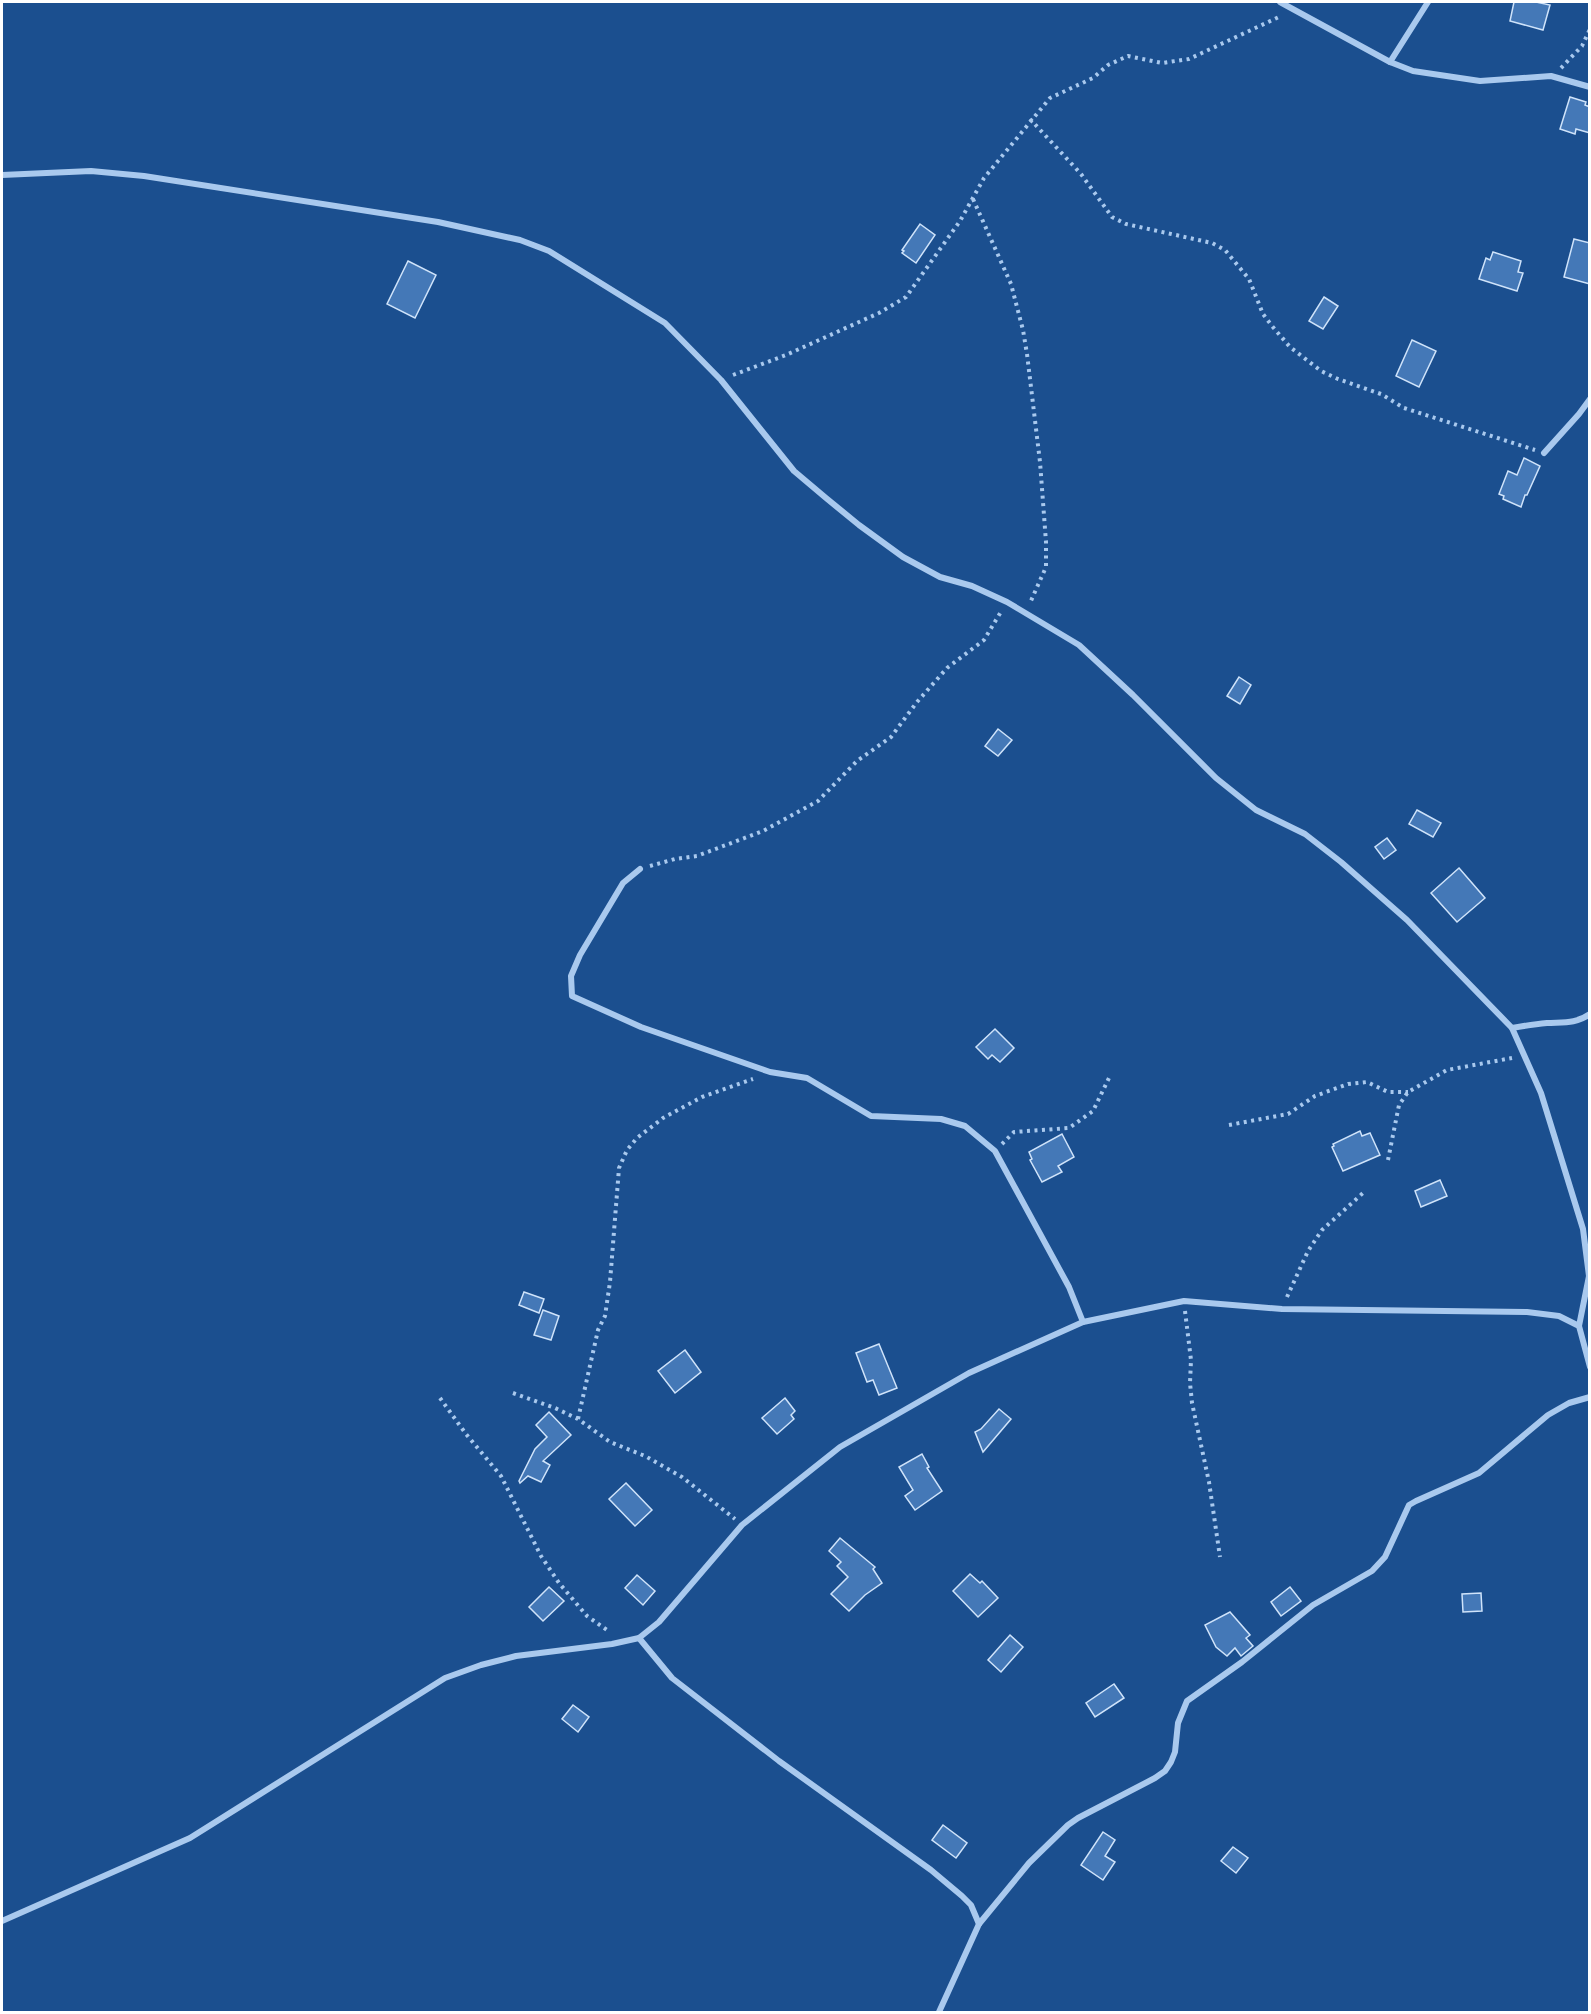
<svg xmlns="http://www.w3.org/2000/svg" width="1591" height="2014" viewBox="0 0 1591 2014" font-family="Jost,sans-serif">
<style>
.building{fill:#4478b7;stroke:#cfe3fa;stroke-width:1.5}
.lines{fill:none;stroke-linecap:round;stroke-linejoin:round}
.path{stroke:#a9c9ee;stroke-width:4;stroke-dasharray:3 4.5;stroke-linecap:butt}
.minor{stroke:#a9c9ee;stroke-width:6}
</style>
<rect width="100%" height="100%" fill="#1b4f8f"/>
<g class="building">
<path d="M1514,2H1536L1550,5L1543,30L1510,21Z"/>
<path d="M1570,97L1586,102L1585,105L1590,107V133L1576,129L1575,134L1560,129Z"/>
<path d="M920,224L935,235L916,263L902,253L904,251L902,250Z"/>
<path d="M1574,239L1590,243V284L1564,277Z"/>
<path d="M1493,252L1521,261L1518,272L1523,273L1517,291L1479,279L1486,258L1490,260Z"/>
<path d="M408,261L436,275L415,318L387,304Z"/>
<path d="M1324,297L1338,306L1323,329L1309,321Z"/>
<path d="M1412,340L1436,351L1419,387L1396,376Z"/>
<path d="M1524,458L1540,466L1527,495H1525L1521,507L1503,499L1504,496L1499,494L1508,471L1517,475Z"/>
<path d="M1239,677L1251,685L1240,704L1227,696Z"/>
<path d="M998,729L1012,740L998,756L985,746Z"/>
<path d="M1417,810L1441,823L1433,837L1409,824Z"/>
<path d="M1387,838L1396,850L1384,859L1375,847Z"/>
<path d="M1459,868L1485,898L1457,922L1431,893Z"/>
<path d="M995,1029L1014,1048L1000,1062L992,1055L988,1059L976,1047Z"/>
<path d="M1360,1131L1362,1136L1370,1133L1380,1155L1343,1171L1332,1147L1334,1146L1333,1144Z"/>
<path d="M1062,1134L1074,1157L1058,1166L1062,1172L1042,1182L1030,1160L1032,1159L1029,1152Z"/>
<path d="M1440,1180L1447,1196L1421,1207L1415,1191Z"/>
<path d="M524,1292L544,1299L539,1313L519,1305Z"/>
<path d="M543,1310L559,1316L551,1340L534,1335Z"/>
<path d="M879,1344L897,1388L879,1395L873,1380L867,1382L856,1353Z"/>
<path d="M685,1350L701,1372L675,1393L658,1371Z"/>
<path d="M785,1398L795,1411L791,1415L794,1419L777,1434L762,1418Z"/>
<path d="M999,1409L1011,1419L983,1452L975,1432L981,1429Z"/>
<path d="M549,1412L571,1435L543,1461L550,1465L541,1482L528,1476L520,1483L519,1481L535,1449L547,1437L536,1425Z"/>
<path d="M922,1454L929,1467L927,1468L942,1491L915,1510L905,1496L913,1490L899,1467Z"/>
<path d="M626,1483L652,1510L635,1526L609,1499Z"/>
<path d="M840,1538L875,1567L873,1569L882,1583L865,1595L849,1611L831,1594L848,1577L837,1566L841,1562L829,1551Z"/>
<path d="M970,1574L980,1583L982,1581L998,1598L978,1617L953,1591Z"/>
<path d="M637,1575L655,1591L643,1605L625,1588Z"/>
<path d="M549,1587L564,1601L543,1621L529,1607Z"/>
<path d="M1290,1587L1301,1601L1281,1616L1271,1602Z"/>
<path d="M1481,1593L1482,1611L1463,1612L1462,1594Z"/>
<path d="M1230,1612L1250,1635L1246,1638L1253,1646L1241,1656L1235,1648L1227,1656L1216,1647L1205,1625Z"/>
<path d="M1010,1635L1023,1647L1001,1672L988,1660Z"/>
<path d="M1114,1684L1124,1698L1095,1717L1086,1703Z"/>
<path d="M573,1705L589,1717L578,1732L562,1719Z"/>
<path d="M943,1825L967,1843L956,1858L932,1840Z"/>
<path d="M1103,1832L1115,1840L1105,1856L1115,1862L1103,1880L1081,1865Z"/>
<path d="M1233,1847L1248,1858L1236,1873L1221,1861Z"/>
</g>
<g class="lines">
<g class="path">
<path d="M1561,68L1582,46L1590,29"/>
<path d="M1030,119L1081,174L1112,217L1126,224L1212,243L1225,250L1249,279L1263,314L1272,326L1290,347L1321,371L1338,379L1381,394L1404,408L1535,450"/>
<path d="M973,199L1011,284L1023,330L1027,354L1040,462L1046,542V567L1030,603"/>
<path d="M733,375L786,355L879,313L906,297L960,221L984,178L1050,98L1093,78L1108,65L1128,56L1162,63L1189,59L1281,16"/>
<path d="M650,866L675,859L697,856L763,831L818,801L857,761L891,737L917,702L947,668L984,640L1002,610"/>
<path d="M1229,1125L1288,1114L1315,1096L1348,1084L1367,1082L1388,1092H1408"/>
<path d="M1002,1144L1014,1132L1069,1128L1093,1111L1109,1078"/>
<path d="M1388,1160L1399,1105L1408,1092L1447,1070L1512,1058"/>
<path d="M1287,1297L1308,1251L1322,1230L1363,1193"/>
<path d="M1185,1311L1191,1360L1190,1383L1192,1403L1209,1482L1220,1557"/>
<path d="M513,1393L555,1408L578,1419L610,1442L645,1456L682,1477L735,1519"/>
<path d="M440,1398L466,1434L501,1476L541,1556L559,1583L587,1616L610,1632"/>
<path d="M578,1419L598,1330L605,1316L610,1282L619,1168L627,1150L637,1138L663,1118L702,1097L753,1079"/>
</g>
<g class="minor">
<path d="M1280,2L1390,62L1413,71L1480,81L1551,76L1590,87"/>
<path d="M1390,62L1428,2"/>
<path d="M2,175L91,171L144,176L438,222L520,240L549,251L665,323L721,380L794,471L826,498L859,525L903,557L940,577L972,586L1007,602L1079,645L1133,695L1216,778L1256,810L1305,834L1341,862L1407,920L1512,1028L1541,1093L1583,1229L1589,1276L1579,1326"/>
<path d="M1544,453L1579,414L1590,399"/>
<path d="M640,869L623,883L580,955L571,976L572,996L641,1027L770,1072L807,1078L871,1116L941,1119L965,1126L995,1151L1069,1287L1083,1322"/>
<path d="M1512,1028C1523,1026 1535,1024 1547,1023C1563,1022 1576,1024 1590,1014"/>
<path d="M639,1638L672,1678L779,1761L931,1870L962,1896L971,1905L979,1924"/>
<path d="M2,1921L190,1838L445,1678L481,1665L516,1656L612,1644L639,1638L659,1622L742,1525L840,1447L969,1373L1083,1322L1184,1301L1282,1309L1527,1312L1559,1316L1579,1326L1590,1367"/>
<path d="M939,2012L979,1924L1029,1863L1068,1825L1078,1818L1155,1778L1165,1771L1171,1762L1175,1752L1178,1723L1187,1701L1242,1662L1313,1605L1372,1571L1385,1557L1409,1505L1416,1501L1479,1473L1548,1415L1569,1403L1590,1397"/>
</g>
</g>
<rect width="1591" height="2014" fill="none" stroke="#ffffff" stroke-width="6"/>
</svg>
